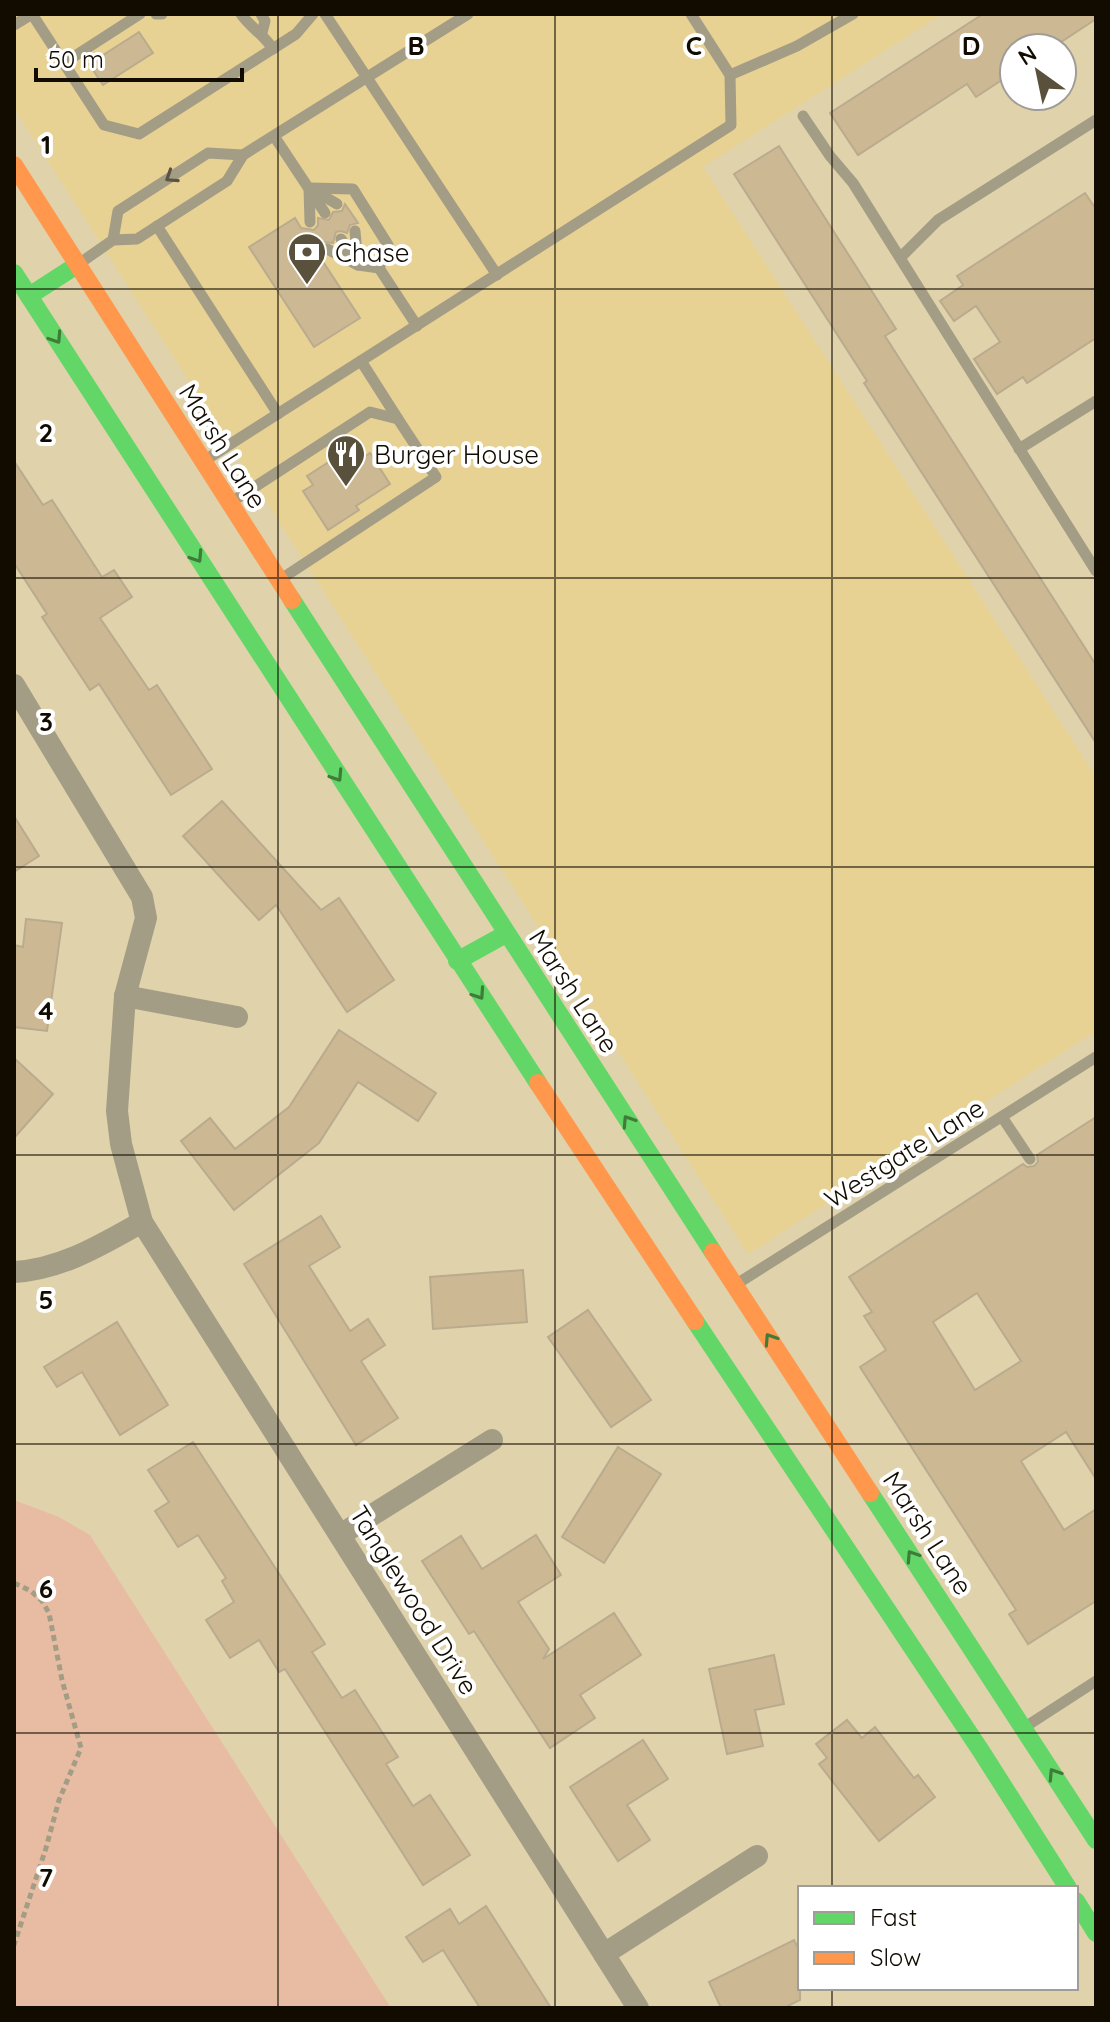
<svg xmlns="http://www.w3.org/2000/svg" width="1110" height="2022" viewBox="0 0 1110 2022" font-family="Quicksand,sans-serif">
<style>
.built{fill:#e7d293}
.green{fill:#e8bca3}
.building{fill:#ccb893;stroke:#baab8e;stroke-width:2;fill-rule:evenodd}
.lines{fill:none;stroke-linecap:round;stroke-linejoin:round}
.path{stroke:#a49d85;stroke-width:5;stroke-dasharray:6 4;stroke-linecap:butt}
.lane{stroke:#a49d86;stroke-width:11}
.street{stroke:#a49d86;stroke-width:22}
.fast{stroke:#63d668;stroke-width:18}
.slow{stroke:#ff974d;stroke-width:18}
.oneway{stroke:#5b5443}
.oneway2{stroke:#3f7b39}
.grid{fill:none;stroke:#120b00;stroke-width:2;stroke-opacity:0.55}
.labels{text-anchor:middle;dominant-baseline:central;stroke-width:8;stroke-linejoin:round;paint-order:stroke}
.poi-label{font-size:26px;fill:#120b00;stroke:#fff;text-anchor:start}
.street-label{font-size:26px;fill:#120b00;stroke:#fff}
.grid-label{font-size:26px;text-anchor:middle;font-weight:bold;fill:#120b00;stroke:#fff;stroke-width:8;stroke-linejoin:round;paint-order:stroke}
</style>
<rect width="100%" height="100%" fill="#e0d3ab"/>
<path class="built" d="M14,14H942L703,167L1096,777V1031L748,1254L14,108Z"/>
<path class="green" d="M14,1500L59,1517L90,1535L391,2008H14Z"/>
<g class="building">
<path d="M983,14H1096V19L1052,48H1014V72L976,97L967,84L858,155L830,113Z"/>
<path d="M139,32L153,53L103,85L89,64Z"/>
<path d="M779,146L896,329L885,336L1096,665V743L864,383L867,381L734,174Z"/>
<path d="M1085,193L1096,209V338L1027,383L1023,377L997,394L974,359L1000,342L976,306L954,321L940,301L963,285L957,276Z"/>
<path d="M345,204L358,223L350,225L347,233L341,231L336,232L333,243L322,242L318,254L360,318L314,347L249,247L295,218L301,228L314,230L318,225V218L329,220L333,212L342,211Z"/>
<path d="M352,447L360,460L370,453L390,484L356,506L359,510L328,530L303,491L313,485L307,476Z"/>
<path d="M14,461L43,505L52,500L102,577L114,570L132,597L100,618L149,690L157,685L212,769L171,795L99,684L90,690L42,617L47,614L14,563Z"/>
<path d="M222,801L321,910L339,898L394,980L347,1012L276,905L259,920L183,836Z"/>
<path d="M14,816L39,856L14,872Z"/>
<path d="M26,919L62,923L47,1031L14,1027V945L23,947Z"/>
<path d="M339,1030L436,1093L418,1121L358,1082L319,1143L234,1210L181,1141L210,1118L235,1149L289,1107Z"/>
<path d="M14,1058L53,1094L14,1138Z"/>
<path d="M1096,1117V1479L1066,1432L1021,1461L1064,1530L1096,1509V1601L1028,1644L1009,1614L1016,1610L860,1367L886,1350L864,1316L872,1312L849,1277L1023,1164L1027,1167L1034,1166L1038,1162L1037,1155ZM977,1293L1021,1361L975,1390L933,1322Z"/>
<path d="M321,1216L340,1247L309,1266L350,1331L368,1319L385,1345L361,1361L398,1418L356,1445L244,1264Z"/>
<path d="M523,1270L527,1322L433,1329L430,1277Z"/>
<path d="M588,1310L651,1400L611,1427L548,1337Z"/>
<path d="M117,1322L168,1405L120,1435L82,1372L57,1387L44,1367Z"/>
<path d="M193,1442L325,1644L312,1652L342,1698L355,1690L398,1757L386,1764L413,1806L430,1795L470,1855L423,1885L285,1669L279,1672L259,1640L230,1658L206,1620L234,1602L222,1581L226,1578L198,1535L178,1547L155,1511L169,1502L148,1470Z"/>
<path d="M618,1447L661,1474L604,1563L562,1537Z"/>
<path d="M536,1535L561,1575L518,1602L549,1649L543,1659L614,1613L641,1655L580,1695L595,1718L550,1748L474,1631L469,1634L422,1561L461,1536L482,1569Z"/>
<path d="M774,1655L784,1704L755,1710L763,1746L727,1754L709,1669Z"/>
<path d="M847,1720L862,1738L875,1727L914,1778L918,1775L935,1797L879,1841L819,1764L827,1758L816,1744Z"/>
<path d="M643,1740L668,1779L627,1805L650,1840L618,1861L570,1787Z"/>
<path d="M486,1906L551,2008H480L443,1950L423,1962L406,1937L450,1909L459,1924Z"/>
<path d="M794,1940L800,1952V2000L784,2008H721L709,1982Z"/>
</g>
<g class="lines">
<path class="path" d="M14,1583L31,1591L42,1601L49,1613L62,1680L81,1748L59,1800L46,1848L14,1945"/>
<g class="lane">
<path d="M32,14L104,125L139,134L296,34L313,14"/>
<path d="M156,14H162"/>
<path d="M241,14C251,28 263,34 273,49"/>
<path d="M261,14L265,21L262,33"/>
<path d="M325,14L497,275"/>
<path d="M14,25L32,14"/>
<path d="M64,63L140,14"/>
<path d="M730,75L797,46L853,14"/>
<path d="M803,116L830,156L853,183L1096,571"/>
<path d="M274,136L325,213"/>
<path d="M309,188L353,189L388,245L379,268L417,326"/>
<path d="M309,188L310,222"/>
<path d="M313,190L337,204"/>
<path d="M157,226L278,414"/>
<path d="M355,231L358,265"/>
<path d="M341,239L355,261"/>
<path d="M113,240L118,211L208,153L243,155"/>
<path d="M327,249L358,265L379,268"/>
<path d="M901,257L938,220L1096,120"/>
<path d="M80,263L113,240L137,239L227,181L243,155L468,14"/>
<path d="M361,361L398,419"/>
<path d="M1019,449L1096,401"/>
<path d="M207,459L731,125L730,75L691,14"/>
<path d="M233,501L370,412L398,419L436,477L281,579"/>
<path d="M1002,1117L1030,1159"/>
<path d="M735,1285L1096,1057"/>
<path d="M1025,1727L1096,1681"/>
</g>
<g class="street">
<path d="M14,685L142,897L146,918L125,996L117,1111L121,1144L142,1222L638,2008"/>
<path d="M125,996L237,1017"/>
<path d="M14,1272C62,1269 101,1245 142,1222"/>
<path d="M340,1535L492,1440"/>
<path d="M604,1954L757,1856"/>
</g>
<g class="fast">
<path d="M14,273L538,1083"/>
<path d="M29,296L77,265"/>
<path d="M292,600L713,1252"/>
<path d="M457,961L506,934"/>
<path d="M695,1321L981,1751L1068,1888"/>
<path d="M870,1493L1096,1840"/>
<path d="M1076,1901L1096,1933"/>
</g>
<g class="slow">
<path d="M14,165L292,600"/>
<path d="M538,1083L695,1321"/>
<path d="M713,1252L870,1493"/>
</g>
</g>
<defs><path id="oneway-chevron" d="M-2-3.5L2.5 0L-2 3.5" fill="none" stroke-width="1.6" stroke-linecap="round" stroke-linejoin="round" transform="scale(2)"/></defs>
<use class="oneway" href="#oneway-chevron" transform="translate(171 177) rotate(147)"/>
<g class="oneway2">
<use href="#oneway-chevron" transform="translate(56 338) rotate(57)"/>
<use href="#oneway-chevron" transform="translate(197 557) rotate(57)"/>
<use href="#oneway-chevron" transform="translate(337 776) rotate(57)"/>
<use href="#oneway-chevron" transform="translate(479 994) rotate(56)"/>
<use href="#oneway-chevron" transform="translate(628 1121) rotate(-123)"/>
<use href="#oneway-chevron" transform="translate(770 1339) rotate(-123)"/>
<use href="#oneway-chevron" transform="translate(912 1556) rotate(-123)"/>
<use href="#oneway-chevron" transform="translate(1054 1774) rotate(-123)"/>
</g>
<path class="grid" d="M278,14V2008M555,14V2008M832,14V1888M14,289H1096M14,578H1096M14,867H1096M14,1155H1096M14,1444H1096M14,1733H1096M832,1988V2008"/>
<defs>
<symbol id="bank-pin" viewBox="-11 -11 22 30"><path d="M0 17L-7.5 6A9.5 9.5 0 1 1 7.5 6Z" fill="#5a513c" stroke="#fff"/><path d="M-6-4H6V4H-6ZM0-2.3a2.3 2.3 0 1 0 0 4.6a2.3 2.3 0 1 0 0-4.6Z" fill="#fff"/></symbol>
<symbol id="restaurant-pin" viewBox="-11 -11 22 30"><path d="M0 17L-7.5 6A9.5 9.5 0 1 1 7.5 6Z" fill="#5a513c" stroke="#fff"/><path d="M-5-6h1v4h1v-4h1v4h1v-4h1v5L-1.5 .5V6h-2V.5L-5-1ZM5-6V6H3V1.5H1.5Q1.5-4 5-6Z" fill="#fff"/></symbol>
</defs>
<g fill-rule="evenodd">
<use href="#bank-pin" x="285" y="230" width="44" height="60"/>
<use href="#restaurant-pin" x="324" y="432" width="44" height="60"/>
</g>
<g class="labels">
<g class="poi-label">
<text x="335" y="252">Chase</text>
<text x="374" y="454">Burger House</text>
</g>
<g class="street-label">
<text transform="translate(223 446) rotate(58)">Marsh Lane</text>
<text transform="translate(574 991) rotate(57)">Marsh Lane</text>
<text transform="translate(904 1153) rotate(-32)">Westgate Lane</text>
<text transform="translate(928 1533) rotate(57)">Marsh Lane</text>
<text transform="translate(414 1600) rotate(58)">Tanglewood Drive</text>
</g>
</g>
<g class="grid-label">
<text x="416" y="55">B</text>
<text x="694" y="55">C</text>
<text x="971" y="55">D</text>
<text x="46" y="154">1</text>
<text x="46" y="442">2</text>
<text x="46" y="731">3</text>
<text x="46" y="1020">4</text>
<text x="46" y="1309">5</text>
<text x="46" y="1598">6</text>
<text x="46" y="1887">7</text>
</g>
<rect width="1110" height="2022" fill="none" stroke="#120b00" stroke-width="32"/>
<rect x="798" y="1886" width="280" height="104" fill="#ffffff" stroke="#a09d99" stroke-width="2"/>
<rect x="814" y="1912" width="40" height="12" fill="#63d668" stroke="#a09d99" stroke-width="2"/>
<text x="870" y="1926" font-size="24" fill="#120b00">Fast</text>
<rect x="814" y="1952" width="40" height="12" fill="#ff974d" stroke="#a09d99" stroke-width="2"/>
<text x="870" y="1966" font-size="24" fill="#120b00">Slow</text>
<g transform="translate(1038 72) rotate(327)"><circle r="38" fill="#ffffff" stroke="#a09d99" stroke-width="2"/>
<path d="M0-6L14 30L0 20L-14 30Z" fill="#5a513c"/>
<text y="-12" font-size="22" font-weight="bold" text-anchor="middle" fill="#120b00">N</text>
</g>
<path d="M36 68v12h206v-12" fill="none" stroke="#120b00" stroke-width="4"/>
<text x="48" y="68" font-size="24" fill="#120b00" stroke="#ffffff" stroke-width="6" paint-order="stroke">50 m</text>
</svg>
